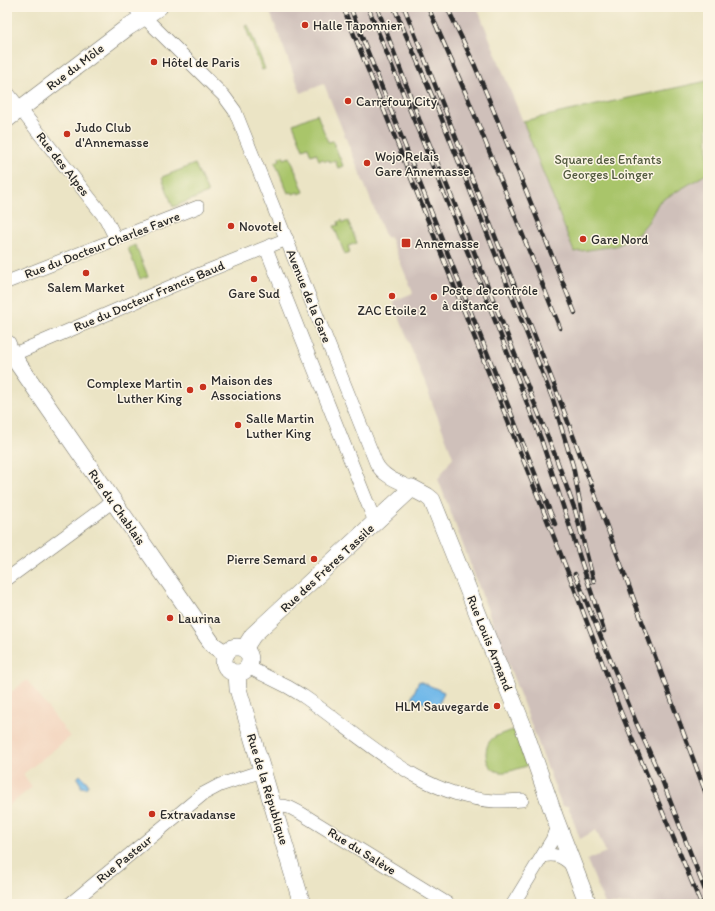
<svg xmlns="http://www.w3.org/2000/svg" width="715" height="911" viewBox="0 0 715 911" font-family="Itim,sans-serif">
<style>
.built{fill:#f3d4be}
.industrial{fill:#cfc0ba}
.green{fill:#a9c56b;stroke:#6a784b}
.water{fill:#72b9e9;stroke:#4e728a}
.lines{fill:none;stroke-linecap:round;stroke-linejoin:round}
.minor-casing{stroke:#6e6c61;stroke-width:14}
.tertiary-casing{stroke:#6e6c61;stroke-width:18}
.minor{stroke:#fff;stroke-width:13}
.tertiary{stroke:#fff;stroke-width:17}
.rail-casing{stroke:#2b2b2b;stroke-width:4.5}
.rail{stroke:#fcf5e5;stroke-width:3;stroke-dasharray:9;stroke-linecap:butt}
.poi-dot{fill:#c8321e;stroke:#fcf5e5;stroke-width:1.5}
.labels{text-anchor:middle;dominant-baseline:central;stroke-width:3;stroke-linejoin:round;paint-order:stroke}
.poi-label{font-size:13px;fill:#2b2b2b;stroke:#fcf5e5;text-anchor:start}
.street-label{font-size:13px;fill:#2b2b2b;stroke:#fcf5e5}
.park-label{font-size:13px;fill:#51593e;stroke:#fcf5e5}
</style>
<rect width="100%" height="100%" fill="#fcf5e5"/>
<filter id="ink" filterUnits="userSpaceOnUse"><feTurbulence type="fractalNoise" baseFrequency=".025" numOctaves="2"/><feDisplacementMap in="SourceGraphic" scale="8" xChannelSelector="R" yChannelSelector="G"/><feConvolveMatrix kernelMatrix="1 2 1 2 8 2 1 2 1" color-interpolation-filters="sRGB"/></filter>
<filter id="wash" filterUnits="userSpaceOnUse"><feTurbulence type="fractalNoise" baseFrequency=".012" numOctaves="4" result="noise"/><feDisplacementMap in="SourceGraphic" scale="16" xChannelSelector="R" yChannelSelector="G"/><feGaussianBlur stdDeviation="0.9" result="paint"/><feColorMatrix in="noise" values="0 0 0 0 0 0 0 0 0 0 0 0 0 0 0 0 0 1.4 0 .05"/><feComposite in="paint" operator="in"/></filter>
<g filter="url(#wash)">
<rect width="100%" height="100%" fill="#ebe4c5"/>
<path class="built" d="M27,680L70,737L23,774L32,787L7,807V695Z"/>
<path class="industrial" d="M268,7H477L575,252L616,246L626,241L638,234L648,222L659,202L708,173V904H605L587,860L606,852L596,830L580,839L568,806H562L438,479L453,457L393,301L413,293L390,237L386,238L324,84L301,93Z"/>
<g class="green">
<path d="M248,25L265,69L262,70L245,26Z"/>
<path d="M707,81L708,173L659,202L648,222L638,234L626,241L616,246L574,252L523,121Z"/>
<path d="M317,114L328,142L333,141L343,166L338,168L335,160L330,162L329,160L325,161L323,159L319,160L316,153L311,155L308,147L303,149L293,124Z"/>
<path d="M283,156L284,159L290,157L304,192L299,194L298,192L293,194L292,192L288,193L275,162L280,160L279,157Z"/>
<path d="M195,164L208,193L173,207L162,177Z"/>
<path d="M342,220L343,223L348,221L357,243L348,246L350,253L345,255L334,226L339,225L338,222Z"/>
<path d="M135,245L148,276L140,279L128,248Z"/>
<path d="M514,730L527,766C518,768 509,773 500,772C484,770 482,746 493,738C499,734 507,732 514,730Z"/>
</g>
<g class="water">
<path d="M419,681L444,692L437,709L412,697Z"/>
<path d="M80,775L87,782L88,785L86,788L81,787V785L77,778Z"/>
</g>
</g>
<g filter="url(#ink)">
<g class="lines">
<defs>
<g id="minor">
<path d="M134,7L224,96L235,111L376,463C383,477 399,482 412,488"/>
<path d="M7,92L106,219L116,239"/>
<path d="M266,248L375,522"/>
<path d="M7,282L198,207"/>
<path d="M12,355L200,274L287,239"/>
<path d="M7,579L113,501"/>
<path d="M248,667L288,687L303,696C362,736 420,797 495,801C504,801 513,801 522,800"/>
<path d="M273,807C285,804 292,808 302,814L448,904"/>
<path d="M543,856C556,853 565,857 574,868"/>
<path d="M70,904L203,794L220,785L262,771"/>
<path d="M513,904L552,840L556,829V819"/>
</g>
<g id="tertiary">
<path d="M7,119L128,27L159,7"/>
<path d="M7,343L12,355L213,645L226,654"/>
<circle cx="237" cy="660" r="13"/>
<path d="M244,649L253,635L412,488L427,496L432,500L523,726L555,818L588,904"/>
<path d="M237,673L238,689L302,904"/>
</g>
</defs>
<use href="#minor" class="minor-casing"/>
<use href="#tertiary" class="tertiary-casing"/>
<use href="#minor" class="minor"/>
<use href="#tertiary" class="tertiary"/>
<defs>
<g id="rail">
<path d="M343,7L573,585L620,710L701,904"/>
<path d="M350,7L555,524"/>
<path d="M368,7L485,295L541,439L604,631"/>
<path d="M377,7L419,119L463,224L555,455L575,510L594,582"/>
<path d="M394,7L439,112L553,400L573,466L585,530"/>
<path d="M404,7L555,387L708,799"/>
<path d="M428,7L469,101L560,328"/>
<path d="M447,7L475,66L500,126L575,313"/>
<path d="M575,574L636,722L662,780L708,898"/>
</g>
</defs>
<use href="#rail" class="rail-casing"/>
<use href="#rail" class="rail"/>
</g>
</g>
<g class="poi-dot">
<circle cx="305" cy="25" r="4"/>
<circle cx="154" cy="62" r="4"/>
<circle cx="348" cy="101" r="4"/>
<circle cx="67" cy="134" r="4"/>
<circle cx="367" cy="163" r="4"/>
<circle cx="231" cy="226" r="4"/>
<circle cx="583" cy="239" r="4"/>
<rect x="401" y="238" width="10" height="10" rx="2"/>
<circle cx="86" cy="273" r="4"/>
<circle cx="254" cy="279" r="4"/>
<circle cx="392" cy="296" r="4"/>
<circle cx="434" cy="297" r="4"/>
<circle cx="203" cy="387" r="4"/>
<circle cx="190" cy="390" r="4"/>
<circle cx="238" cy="425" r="4"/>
<circle cx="314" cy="559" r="4"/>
<circle cx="170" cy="618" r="4"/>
<circle cx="497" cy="706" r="4"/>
<circle cx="152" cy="814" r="4"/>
</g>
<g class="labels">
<g class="poi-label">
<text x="313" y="25">Halle Taponnier</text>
<text x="162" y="62">Hôtel de Paris</text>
<text x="356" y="101">Carrefour City</text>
<text x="75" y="127">Judo Club<tspan x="75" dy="15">d'Annemasse</tspan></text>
<text x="375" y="156">Wojo Relais<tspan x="375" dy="15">Gare Annemasse</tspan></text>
<text x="239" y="226">Novotel</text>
<text x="591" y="239">Gare Nord</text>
<text x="415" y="243">Annemasse</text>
<text x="86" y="287" text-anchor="middle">Salem Market</text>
<text x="442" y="290">Poste de contrôle<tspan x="442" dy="15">à distance</tspan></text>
<text x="254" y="293" text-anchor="middle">Gare Sud</text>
<text x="392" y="310" text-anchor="middle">ZAC Etoile 2</text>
<text x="211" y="380">Maison des<tspan x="211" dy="15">Associations</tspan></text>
<text x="182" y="383" text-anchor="end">Complexe Martin<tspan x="182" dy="15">Luther King</tspan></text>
<text x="246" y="418">Salle Martin<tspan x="246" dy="15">Luther King</tspan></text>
<text x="306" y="559" text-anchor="end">Pierre Semard</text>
<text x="178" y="618">Laurina</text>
<text x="489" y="706" text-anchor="end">HLM Sauvegarde</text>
<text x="160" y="814">Extravadanse</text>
</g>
<g class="street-label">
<text transform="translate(75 67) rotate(-37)">Rue du Môle</text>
<text transform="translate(63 164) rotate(52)">Rue des Alpes</text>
<text transform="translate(102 245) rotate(-21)">Rue du Docteur Charles Favre</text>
<text transform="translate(149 296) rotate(-23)">Rue du Docteur Francis Baud</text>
<text transform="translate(309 296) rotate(68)">Avenue de la Gare</text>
<text transform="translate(117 507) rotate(55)">Rue du Chablais</text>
<text transform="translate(327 568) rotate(-43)">Rue des Frères Tassile</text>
<text transform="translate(490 643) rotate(68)">Rue Louis Armand</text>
<text transform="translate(268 789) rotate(73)">Rue de la République</text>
<text transform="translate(362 851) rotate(32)">Rue du Salève</text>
<text transform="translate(124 859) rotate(-39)">Rue Pasteur</text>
</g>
<g class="park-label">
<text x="608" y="159">Square des Enfants<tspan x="608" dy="15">Georges Loinger</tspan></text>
</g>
</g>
<rect width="715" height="911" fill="none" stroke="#fcf5e5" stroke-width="24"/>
</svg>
